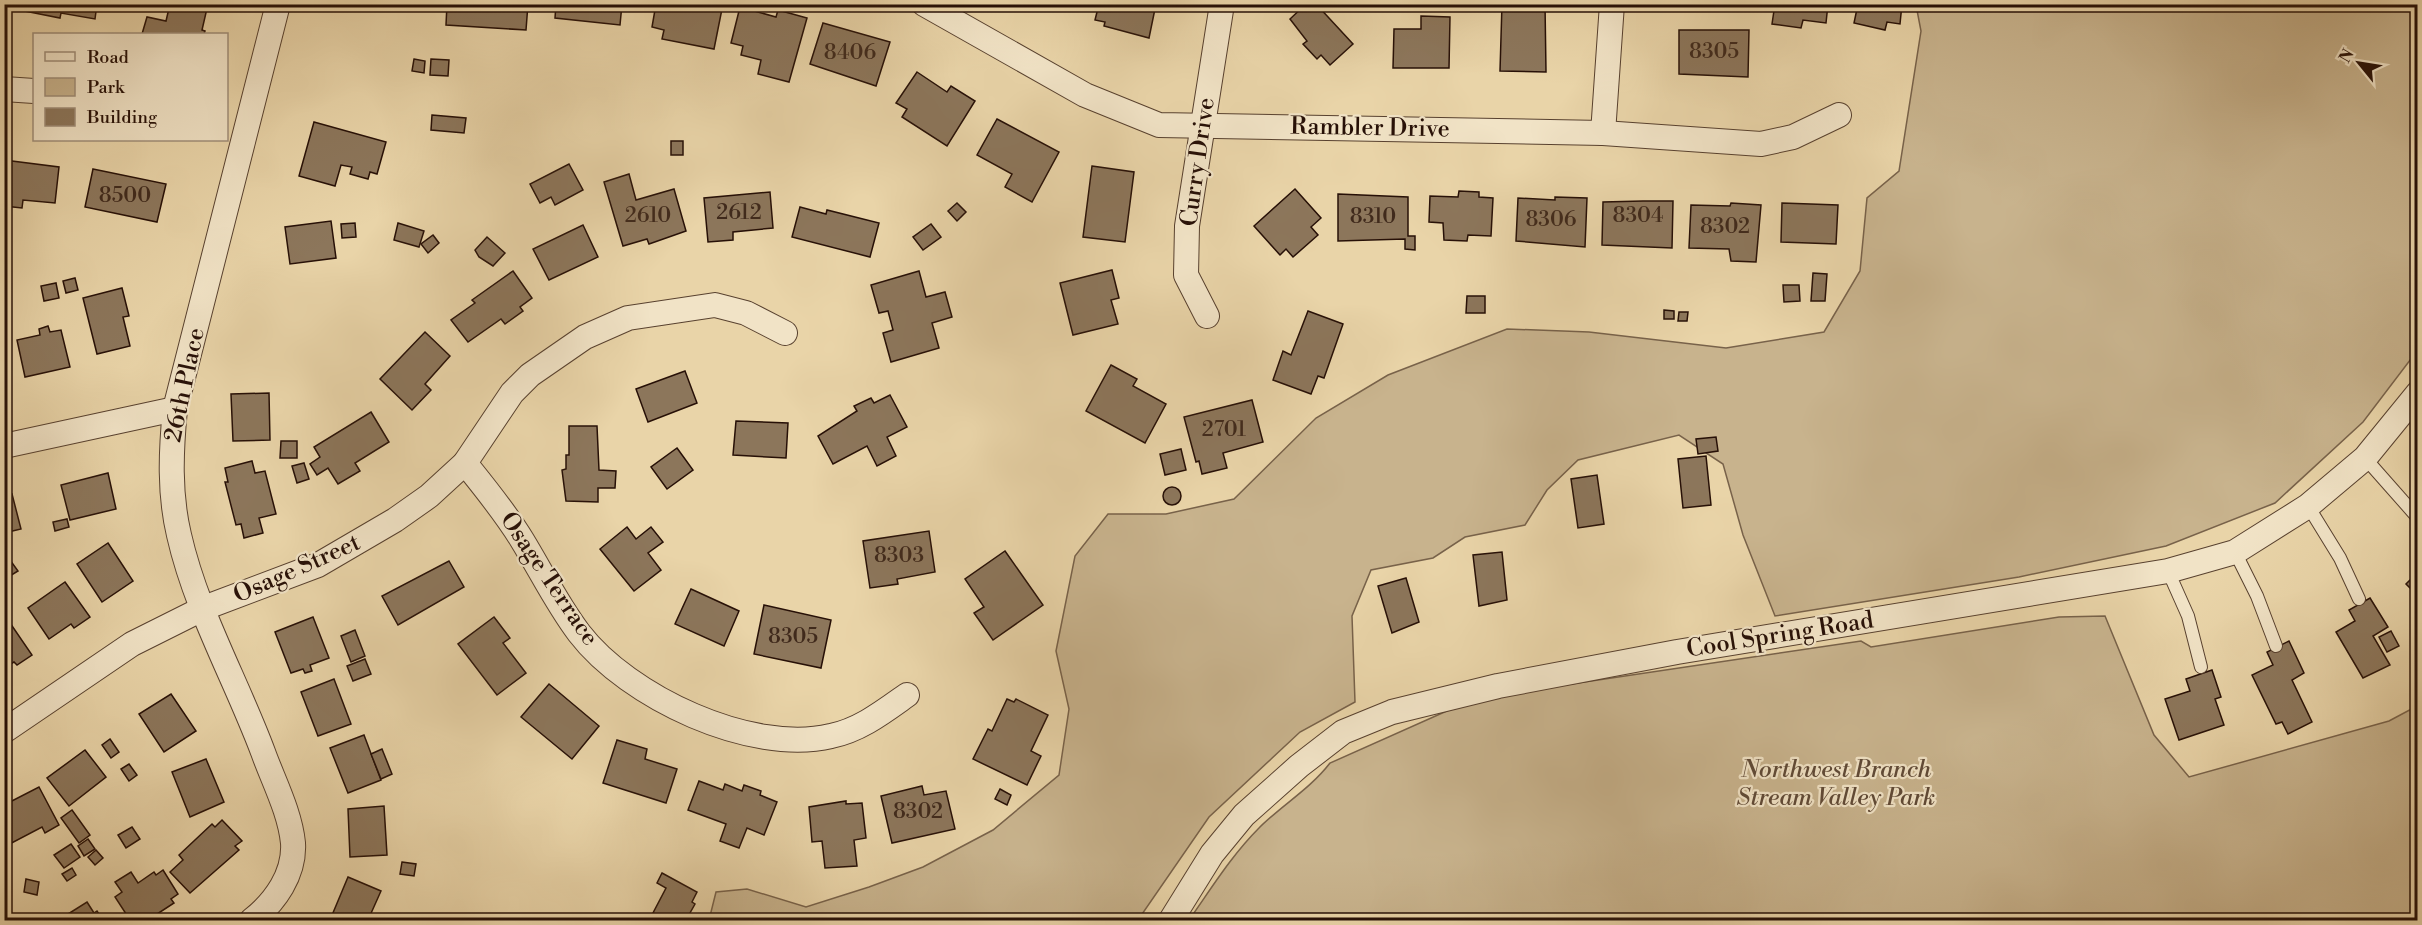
<svg xmlns="http://www.w3.org/2000/svg" width="2422" height="925" viewBox="0 0 2422 925" font-family="'Libre Bodoni',serif">
<style>
.green{fill:#c8b38d;stroke:#78624a;stroke-width:1.5}
.building{fill:#8c765b;stroke:#271007;stroke-width:1.5}
.lines{fill:none;stroke-linecap:round;stroke-linejoin:round}
.service-casing{stroke:#58412f;stroke-width:14}
.minor-casing{stroke:#58412f;stroke-width:26}
.service{stroke:#f1e3c6;stroke-width:12}
.minor{stroke:#f1e3c6;stroke-width:24}
.labels{text-anchor:middle;dominant-baseline:central;stroke-width:4.5;stroke-linejoin:round;paint-order:stroke}
.number-label{font-size:21px;fill:#402a1c}
.street-label{font-size:24px;fill:#271007;stroke:#f1e3c6}
.park-label{font-size:24px;font-style:italic;fill:#5f4936;stroke:#f1e3c6}
</style>
<rect width="100%" height="100%" fill="#e9d4a8"/>
<filter id="stains"><feTurbulence type="fractalNoise" baseFrequency=".00333" numOctaves="4"/><feColorMatrix values="0 0 0 0 .2 0 0 0 0 .09 0 0 0 0 .02 0 0 0 .5 -.17"/></filter>
<radialGradient id="worn" r=".72"><stop offset=".6" stop-color="#630" stop-opacity="0"/><stop offset="1" stop-color="#630" stop-opacity=".3"/></radialGradient>
<g class="green">
<path d="M1916,5H2417V351L2363,422L2275,503L2166,546L2019,577L1775,616L1743,535L1723,464L1679,435L1578,460L1547,490L1525,525L1465,537L1433,558L1371,570L1352,616L1355,702L1300,732L1209,817L1138,920H709L716,892L747,889L806,907L869,887L923,867L993,830L1059,775L1069,709L1056,651L1075,556L1108,514H1166L1234,499L1316,418L1388,375L1507,329L1589,332L1726,348L1824,332L1860,271L1867,198L1899,171L1921,31Z"/>
<path d="M2105,616L2154,735L2189,777L2389,721L2417,706V920H1189C1211,889 1231,856 1259,828C1282,805 1310,789 1330,763L1449,710L1517,692L1861,641L1871,647L2059,617Z"/>
</g>
<g class="building">
<path d="M4,4H97L95,19L61,13L60,18L4,7Z"/>
<path d="M170,4H208L202,30L205,31L204,34H142L147,17L166,21Z"/>
<path d="M351,4H422V9Z"/>
<path d="M447,4H528L526,30L446,25Z"/>
<path d="M556,4H622L620,25L555,18Z"/>
<path d="M656,4H723L714,49L662,39L664,30L652,27Z"/>
<path d="M1099,4H1156L1149,38L1104,26L1105,22L1095,20Z"/>
<path d="M1306,4H1316L1353,44L1330,65L1321,55L1317,59L1303,44L1307,41L1290,19Z"/>
<path d="M1502,4H1545L1546,72L1500,71Z"/>
<path d="M1775,4H1828L1826,23L1803,20L1801,28L1772,24Z"/>
<path d="M1858,4H1902L1900,24L1887,22L1885,30L1854,23Z"/>
<path d="M740,7L776,17L778,10L807,18L789,82L758,74L761,60L741,55L743,46L731,43Z"/>
<path d="M1421,16L1450,17L1449,68H1393L1394,29H1421Z"/>
<path d="M823,23L890,42L876,86L810,64Z"/>
<path d="M1679,30H1749L1748,77L1679,74Z"/>
<path d="M414,59L425,61L424,73L412,71Z"/>
<path d="M431,59L449,60L448,76L430,75Z"/>
<path d="M917,72L947,92L951,86L975,101L947,146L902,117L907,109L896,103Z"/>
<path d="M432,115L466,118L464,133L431,130Z"/>
<path d="M997,119L1059,152L1032,202L1005,187L1012,174L977,155Z"/>
<path d="M314,122L386,142L377,174L370,172L368,179L350,174L352,167L341,165L335,186L299,176Z"/>
<rect x="671" y="141" width="12" height="14"/>
<path d="M4,160L59,167L55,203L23,200L22,208L4,206Z"/>
<path d="M569,164L583,190L555,205L551,197L540,203L530,184Z"/>
<path d="M1092,166L1134,172L1125,242L1083,237Z"/>
<path d="M93,169L166,184L157,222L85,207Z"/>
<path d="M629,174L636,200L674,189L686,231L649,244L647,239L623,246L604,182Z"/>
<path d="M1295,189L1321,218L1311,227L1318,235L1293,257L1286,249L1280,255L1254,226Z"/>
<path d="M1459,191L1479,192V197L1493,198L1491,236L1468,235L1467,241L1444,240L1443,223L1429,222L1430,196L1458,197Z"/>
<path d="M770,192L773,228L733,232V240L708,242L704,198Z"/>
<path d="M1338,194L1408,197V236H1415V250L1405,249V239L1338,241Z"/>
<path d="M1555,197L1587,198L1585,247L1516,241L1518,198L1555,200Z"/>
<path d="M1643,201H1673L1672,248L1602,245L1603,202Z"/>
<path d="M957,203L966,212L957,221L948,211Z"/>
<path d="M1731,203L1761,205L1756,262L1731,261L1729,249L1689,248L1691,205L1730,206Z"/>
<path d="M1782,203L1838,205L1836,244L1781,242Z"/>
<path d="M800,207L826,214L827,210L879,223L870,257L792,237Z"/>
<path d="M331,221L336,258L290,264L285,227Z"/>
<path d="M355,223L356,237L342,238L341,224Z"/>
<path d="M398,223L424,231L419,247L394,240Z"/>
<path d="M931,224L941,237L923,250L913,237Z"/>
<path d="M583,225L598,257L549,280L533,249Z"/>
<path d="M433,235L439,243L428,253L421,244Z"/>
<path d="M487,237L505,253L493,266L479,257L475,250Z"/>
<path d="M1112,270L1119,298L1111,300L1118,324L1073,335L1060,283Z"/>
<path d="M513,271L532,298L520,307L523,311L505,324L501,319L468,342L451,320L475,303L472,300Z"/>
<path d="M919,271L926,297L945,292L952,317L932,323L939,348L891,362L883,333L893,330L888,311L879,313L871,285Z"/>
<path d="M1813,273L1827,274L1825,301H1811Z"/>
<path d="M75,278L78,290L66,293L63,281Z"/>
<path d="M56,283L59,298L44,301L41,286Z"/>
<path d="M1783,285H1799L1800,301L1784,302Z"/>
<path d="M122,288L129,316L123,317L130,346L97,354L83,298Z"/>
<path d="M1467,296H1485V313H1466Z"/>
<path d="M1664,310L1674,311V319H1664Z"/>
<path d="M1308,311L1343,324L1324,378L1318,376L1311,394L1273,380L1283,351L1291,355Z"/>
<path d="M1679,312H1688L1687,321H1678Z"/>
<path d="M48,326L50,332L61,330L70,367L25,377L17,340L40,335L39,329Z"/>
<path d="M425,332L450,356L425,384L431,390L412,410L380,379Z"/>
<path d="M1111,365L1137,379L1133,386L1166,404L1145,443L1086,411Z"/>
<path d="M685,371L697,403L648,422L636,389Z"/>
<path d="M269,393L270,440L233,441L231,394Z"/>
<path d="M890,395L907,427L887,437L896,456L877,466L867,446L833,464L818,436L857,411L854,406L871,398L874,403Z"/>
<path d="M1252,400L1263,442L1223,453L1227,468L1202,474L1199,461L1196,462L1184,417Z"/>
<path d="M371,412L389,442L355,463L360,471L338,484L328,468L317,475L310,464L320,457L314,447Z"/>
<path d="M736,421L788,423L786,458L733,455Z"/>
<path d="M569,426H597L599,470L616,471L615,488H598V502L566,501L562,470L566,469V455H569Z"/>
<path d="M1716,437L1718,451L1698,454L1696,439Z"/>
<path d="M281,441H297V458H280Z"/>
<path d="M677,448L693,470L667,489L651,467Z"/>
<path d="M1181,449L1186,470L1165,475L1160,454Z"/>
<path d="M1706,456L1711,505L1683,508L1678,459Z"/>
<path d="M252,461L255,473L265,471L276,514L259,518L263,533L244,538L241,524L236,525L225,482H228L225,468Z"/>
<path d="M304,463L309,479L297,483L292,466Z"/>
<path d="M108,473L116,509L70,520L61,485Z"/>
<path d="M1597,475L1604,524L1578,528L1571,479Z"/>
<circle cx="1172" cy="496" r="9"/>
<path d="M12,494L21,529L4,533V496Z"/>
<path d="M67,519L69,527L55,531L53,522Z"/>
<path d="M627,527L636,539L651,527L663,542L648,553L661,570L634,591L600,549Z"/>
<path d="M929,531L935,572L897,579L898,584L870,588L863,541Z"/>
<path d="M108,543L133,581L102,602L77,564Z"/>
<path d="M1005,551L1043,605L993,640L974,613L984,607L965,579Z"/>
<path d="M1502,552L1507,600L1479,606L1473,555Z"/>
<path d="M10,560L18,571L5,579L4,564Z"/>
<path d="M449,561L464,587L398,625L382,596Z"/>
<path d="M2418,572V596L2406,584Z"/>
<path d="M1406,578L1419,622L1392,633L1378,586Z"/>
<path d="M65,582L90,617L74,628L71,624L49,639L28,608Z"/>
<path d="M691,589L739,611L724,646L675,624Z"/>
<path d="M2370,598L2388,627L2373,636L2390,665L2363,678L2336,632L2355,621L2349,610Z"/>
<path d="M764,605L831,620L821,668L754,654Z"/>
<path d="M313,617L329,658L310,665L312,671L305,673L303,669L291,673L275,632Z"/>
<path d="M494,617L510,638L503,643L526,673L497,695L458,644Z"/>
<path d="M8,620L32,655L17,665L14,662L4,668V622Z"/>
<path d="M355,630L365,656L351,662L341,636Z"/>
<path d="M2391,631L2399,646L2387,652L2379,637Z"/>
<path d="M2289,641L2304,673L2292,680L2312,722L2288,734L2282,722L2276,724L2252,675L2273,665L2267,652Z"/>
<path d="M365,659L371,674L353,681L347,666Z"/>
<path d="M2212,670L2221,697L2215,699L2224,725L2179,740L2165,699L2190,691L2186,679Z"/>
<path d="M334,679L351,724L318,736L301,692Z"/>
<path d="M549,684L599,726L572,759L521,717Z"/>
<path d="M171,694L196,731L164,752L139,714Z"/>
<path d="M1007,699L1014,702L1016,699L1048,715L1031,751L1041,756L1027,785L973,759L988,729L992,731Z"/>
<path d="M364,735L381,780L348,793L330,748Z"/>
<path d="M110,739L119,752L111,758L102,745Z"/>
<path d="M617,740L647,749L645,759L677,769L666,803L603,783Z"/>
<path d="M382,749L392,774L381,779L371,754Z"/>
<path d="M85,750L106,777L69,806L47,778Z"/>
<path d="M206,759L224,802L190,817L172,772Z"/>
<path d="M129,764L137,775L129,781L121,769Z"/>
<path d="M699,781L723,790L725,784L742,791L744,785L761,791L760,795L777,802L764,835L747,828L739,848L720,841L726,824L688,810Z"/>
<path d="M922,786L924,795L946,791L955,829L892,843L881,796Z"/>
<path d="M39,787L59,825L45,833L42,827L4,847V805Z"/>
<path d="M1000,789L1011,795L1007,805L995,799Z"/>
<path d="M846,801V804L862,803L866,838L854,840L857,866L825,868L822,841L812,842L809,807Z"/>
<path d="M384,806L387,855L350,857L348,809Z"/>
<path d="M72,810L90,835L79,843L61,818Z"/>
<path d="M222,820L242,841L235,846L239,850L190,893L170,872L183,860L179,855L212,824L215,827Z"/>
<path d="M132,827L140,839L126,848L118,835Z"/>
<path d="M88,839L95,849L84,856L78,846Z"/>
<path d="M71,844L80,857L64,868L54,855Z"/>
<path d="M96,850L103,858L95,865L88,857Z"/>
<path d="M402,862L416,864L414,876L400,874Z"/>
<path d="M72,868L76,875L67,881L62,874Z"/>
<path d="M163,870L178,894L171,899L174,903L148,920H130L115,897L122,892L115,882L131,872L138,883L154,872L156,875Z"/>
<path d="M662,873L697,892L692,902L695,904L686,920H667L653,913L666,888L657,883Z"/>
<path d="M348,877L381,891L368,920H330Z"/>
<path d="M26,879L39,882L37,895L24,892Z"/>
<path d="M87,902L94,913L97,911L103,920H73L68,914Z"/>
</g>
<g class="lines">
<defs>
<g id="service">
<path d="M2365,458L2418,518"/>
<path d="M2308,506L2340,558L2359,599"/>
<path d="M2235,552L2257,596L2276,646"/>
<path d="M2168,571L2188,616L2201,667"/>
</g>
<g id="minor">
<path d="M924,4L1085,95L1159,125L1603,133L1761,144L1793,137L1839,115"/>
<path d="M4,89L34,91"/>
<path d="M1603,133L1612,4"/>
<path d="M1207,316L1186,275L1187,226L1222,4"/>
<path d="M4,446L175,409"/>
<path d="M465,463C485,488 505,512 522,540C541,571 557,604 579,633C628,697 751,755 831,736C860,730 883,712 907,695"/>
<path d="M4,731L132,644L204,608L318,565L395,520L429,496L465,463L512,393L530,375L585,337L628,318L715,305L746,313L785,333"/>
<path d="M252,920C275,902 295,874 293,843C290,812 273,780 263,752C236,680 196,610 179,535C169,493 171,451 175,409L278,4"/>
<path d="M1171,920L1212,854L1244,815L1299,766L1343,732L1392,712L1498,686L1677,652L2168,571L2235,552L2308,506L2365,458L2418,393"/>
</g>
</defs>
<use href="#service" class="service-casing"/>
<use href="#minor" class="minor-casing"/>
<use href="#service" class="service"/>
<use href="#minor" class="minor"/>
</g>
<g class="labels">
<g class="number-label">
<text x="1714" y="52">8305</text>
<text x="850" y="53">8406</text>
<text x="125" y="196">8500</text>
<text x="739" y="213">2612</text>
<text x="648" y="216">2610</text>
<text x="1638" y="216">8304</text>
<text x="1373" y="217">8310</text>
<text x="1551" y="220">8306</text>
<text x="1725" y="227">8302</text>
<text x="1224" y="430">2701</text>
<text x="899" y="556">8303</text>
<text x="793" y="637">8305</text>
<text x="918" y="812">8302</text>
</g>
<g class="street-label">
<text transform="translate(1370 128) rotate(1)">Rambler Drive</text>
<text transform="translate(1198 162) rotate(-82)">Curry Drive</text>
<text transform="translate(185 385) rotate(-78)">26th Place</text>
<text transform="translate(297 569) rotate(-24)">Osage Street</text>
<text transform="translate(549 579) rotate(56)">Osage Terrace</text>
<text transform="translate(1780 635) rotate(-9)">Cool Spring Road</text>
</g>
<g class="park-label">
<text x="1836" y="770">Northwest Branch<tspan x="1836" dy="28">Stream Valley Park</tspan></text>
</g>
</g>
<rect width="2422" height="925" fill="none" stroke="#e9d4a8" stroke-width="24"/>
<rect x="6" y="6" width="2410" height="913" fill="none" stroke="#271007" stroke-width="3"/>
<rect x="12" y="12" width="2398" height="901" fill="none" stroke="#271007" stroke-width="1.5"/>
<rect x="33" y="33" width="195" height="108" fill="#f1e3c6" stroke="#a08f7a" stroke-width="1.5"/>
<rect x="45" y="52" width="30" height="9" fill="#f1e3c6" stroke="#a08f7a" stroke-width="1.5"/>
<text x="87" y="63" font-size="18" fill="#271007">Road</text>
<rect x="45" y="78" width="30" height="18" fill="#c8b38d" stroke="#a08f7a" stroke-width="1.5"/>
<text x="87" y="93" font-size="18" fill="#271007">Park</text>
<rect x="45" y="108" width="30" height="18" fill="#8c765b" stroke="#a08f7a" stroke-width="1.5"/>
<text x="87" y="123" font-size="18" fill="#271007">Building</text>
<g transform="translate(2359 63) rotate(300)" stroke="#f1e3c6" stroke-width="4.5" paint-order="stroke">
<path d="M0-4.5L10 22L0 15L-10 22Z" fill="#271007"/>
<text y="-9" font-size="16" font-weight="bold" text-anchor="middle" fill="#271007">N</text>
</g>
<rect width="100%" height="100%" filter="url(#stains)"/>
<rect width="100%" height="100%" fill="url(#worn)"/>
</svg>
